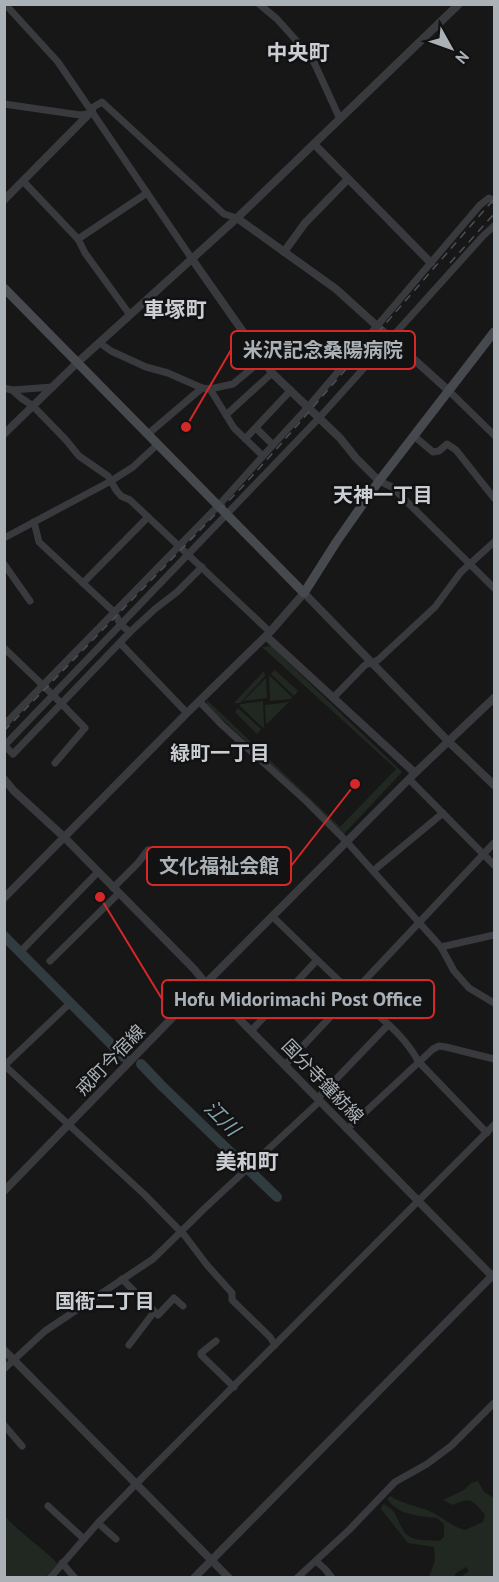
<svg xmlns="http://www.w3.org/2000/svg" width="499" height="1582" viewBox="0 0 499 1582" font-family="'PT Sans','Noto Sans JP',sans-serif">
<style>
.green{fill:#212821}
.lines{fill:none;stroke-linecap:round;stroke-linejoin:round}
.river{stroke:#313c40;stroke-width:10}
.minor{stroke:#383a3d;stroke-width:7}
.tertiary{stroke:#383a3d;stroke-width:8}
.secondary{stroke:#46494d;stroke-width:9}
.rail{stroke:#4d5054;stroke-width:1.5;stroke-dasharray:8 6;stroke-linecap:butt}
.labels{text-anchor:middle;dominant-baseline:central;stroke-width:5;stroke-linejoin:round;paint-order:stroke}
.street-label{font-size:18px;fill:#aab1b7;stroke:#121213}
.neighbourhood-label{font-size:20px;font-weight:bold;fill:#cbcfd4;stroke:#121213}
.water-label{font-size:20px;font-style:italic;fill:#84a4af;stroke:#121213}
.quarter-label{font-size:21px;font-weight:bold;fill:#cbcfd4;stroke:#121213}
.leader{fill:none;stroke:#d62828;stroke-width:2}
.callout-dot{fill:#d62828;stroke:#121213;stroke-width:2}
.callout{fill:#121213;stroke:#d62828;stroke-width:2}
.callout-label{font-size:20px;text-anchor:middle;font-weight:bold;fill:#aab1b7}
</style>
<rect width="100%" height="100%" fill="#171718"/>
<g class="green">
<path d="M271,646L402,772L343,835L308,800L207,705V700L340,827L396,769L262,647Z"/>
<path d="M275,670L298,691L294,696L271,674Z"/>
<path d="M264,671L265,676L240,703H234Z"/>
<path d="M269,675L292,697L291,699L270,701Z"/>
<path d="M266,678L267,698L243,701Z"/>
<path d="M263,701L264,727L263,728L239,705L241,704Z"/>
<path d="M289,702L267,724L266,723L265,705Z"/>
<path d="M238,708L261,729L257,734L235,712Z"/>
<path d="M478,1481L484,1492L494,1498V1577H461L469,1571L466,1567L456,1573L454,1577H429L435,1560L434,1547L408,1543L381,1509L383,1504C400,1510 397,1529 410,1537C417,1541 431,1540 439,1541L444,1537V1524L437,1518L418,1516L403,1512L392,1505L387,1499L390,1496C404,1505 421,1506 435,1514C446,1520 453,1527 465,1530L483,1522L485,1515C473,1501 472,1496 453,1505L443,1500L464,1490L471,1483Z"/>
<path d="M4,1515C20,1534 41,1546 58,1564L45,1577H5Z"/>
</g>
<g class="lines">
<g class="river">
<path d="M4,936L125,1058"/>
<path d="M141,1064L161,1085L277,1197"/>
</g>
<g class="minor">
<path d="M5,4L58,62L192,259"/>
<path d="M259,4L277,19L312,58L340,119"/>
<path d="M4,104L80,115L87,114"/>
<path d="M90,109L102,102L224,214L237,218"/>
<path d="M23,181L78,239L85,253L130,315"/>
<path d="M78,239L147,193"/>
<path d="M100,343L111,351L146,367L168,373L202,388L210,389L233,384L262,360"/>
<path d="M4,388L12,390L53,387"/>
<path d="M210,389L234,428L263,456"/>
<path d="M12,390L21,398L33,406L66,440L79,456L108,476L116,490L121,496L130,500L270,632"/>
<path d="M449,391L494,435"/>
<path d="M226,415L272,373"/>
<path d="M256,428L273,445"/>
<path d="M148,434L202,388"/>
<path d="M414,436L433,452L439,451L447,444L456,450L494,498"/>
<path d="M245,439L291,390"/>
<path d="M379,481L392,487L494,588"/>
<path d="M34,522L39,542L114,612L121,625L130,632"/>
<path d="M4,538L111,481L133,467L158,444"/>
<path d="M4,564L30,601"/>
<path d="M83,583L148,517"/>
<path d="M120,643L187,713"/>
<path d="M4,648L53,695L85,728L55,763"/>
<path d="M333,698L365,665L378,660L435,607L461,572L494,542"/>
<path d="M199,701L222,725L306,801L347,842L441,947L454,971L469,988L494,1003"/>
<path d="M4,725L218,506L263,456L308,407L480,205L489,198L494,201"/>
<path d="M4,746L319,418L483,236L494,226"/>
<path d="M5,746L13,754L130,632L155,609L177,592L202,567"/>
<path d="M409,779L494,865"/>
<path d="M373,871L443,813"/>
<path d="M113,888L138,863L148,850"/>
<path d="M273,917C299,942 324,967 350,991C374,1013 403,1032 418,1061L487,1133"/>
<path d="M441,947L494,935"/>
<path d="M23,949L98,872"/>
<path d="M50,961L119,893"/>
<path d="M251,1031L317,960"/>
<path d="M4,1065L145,1195L185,1236L207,1265L232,1293V1300L270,1337L275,1345"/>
<path d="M5,1065L67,1006"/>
<path d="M285,1065L494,843"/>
<path d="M318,1098L388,1025"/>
<path d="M347,1129L433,1049L439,1046L446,1047L494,1059"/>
<path d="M122,1279L158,1315L174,1298L183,1306"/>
<path d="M216,1341L201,1353V1355L234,1387"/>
<path d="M129,1345L154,1312"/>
<path d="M4,1369L45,1331L153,1259L205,1208L320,1101"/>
<path d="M4,1425L22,1446"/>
<path d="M48,1506L84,1539"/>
<path d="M98,1523L116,1539"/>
<path d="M316,1561L325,1569L332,1578"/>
<path d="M62,1563L75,1578"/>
<path d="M50,1578L98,1523L136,1484L494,1125"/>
<path d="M297,1578L349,1530L395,1482L427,1464L451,1446L494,1403"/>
</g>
<g class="tertiary">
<path d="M314,144L431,263"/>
<path d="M4,200L92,111"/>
<path d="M237,218L336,289L449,391"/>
<path d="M284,252L305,223L348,179"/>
<path d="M192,259L272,373L340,438L356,458L379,481"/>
<path d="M4,434L78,362L237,218L459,4"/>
<path d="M266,636L415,773"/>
<path d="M4,779L14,791L64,837L194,969L212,991L251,1031L494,1278"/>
<path d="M4,898L187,713L270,632L304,593L448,741L494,785"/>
<path d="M4,1191L206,983L415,773L494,698"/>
<path d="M4,1350L229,1578"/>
<path d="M194,1578L494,1274"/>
</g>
<path class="secondary" d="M4,288L304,593L337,541L379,481L494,332"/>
<g class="rail">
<path d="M450,263L494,214"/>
<path d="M4,731L244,485L280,445L494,199"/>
</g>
</g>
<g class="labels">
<g class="street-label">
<text transform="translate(110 1060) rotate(-46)">戒町今宿線</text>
<text transform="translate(323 1081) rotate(46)">国分寺鐘紡線</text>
</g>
<g class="neighbourhood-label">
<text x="383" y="495">天神一丁目</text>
<text x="220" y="753">緑町一丁目</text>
<text x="105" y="1301">国衙二丁目</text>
</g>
<g class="water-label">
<text transform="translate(222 1118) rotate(45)">江川</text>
</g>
<g class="quarter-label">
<text x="298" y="52">中央町</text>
<text x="175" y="309">車塚町</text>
<text x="247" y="1161">美和町</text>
</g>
</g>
<path class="leader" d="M186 427L231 350M355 784L291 866M100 897L162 999"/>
<g class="callout-dot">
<circle cx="186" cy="427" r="6"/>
<circle cx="355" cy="784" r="6"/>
<circle cx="100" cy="897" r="6"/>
</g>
<g class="callout">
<rect x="231" y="331" width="184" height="38" rx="6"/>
<rect x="147" y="847" width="144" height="38" rx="6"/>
<rect x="162" y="980" width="272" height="38" rx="6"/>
</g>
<g class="callout-label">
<text x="323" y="357">米沢記念桑陽病院</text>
<text x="219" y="873">文化福祉会館</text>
<text x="298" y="1006">Hofu Midorimachi Post Office</text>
</g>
<rect width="499" height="1582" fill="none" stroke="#aab1b7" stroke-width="12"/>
<g transform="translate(451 48) rotate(130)" stroke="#121213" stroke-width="4.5" paint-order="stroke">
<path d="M0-4.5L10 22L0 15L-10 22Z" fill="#aab1b7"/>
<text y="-9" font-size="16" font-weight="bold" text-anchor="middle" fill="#aab1b7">N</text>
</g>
</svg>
